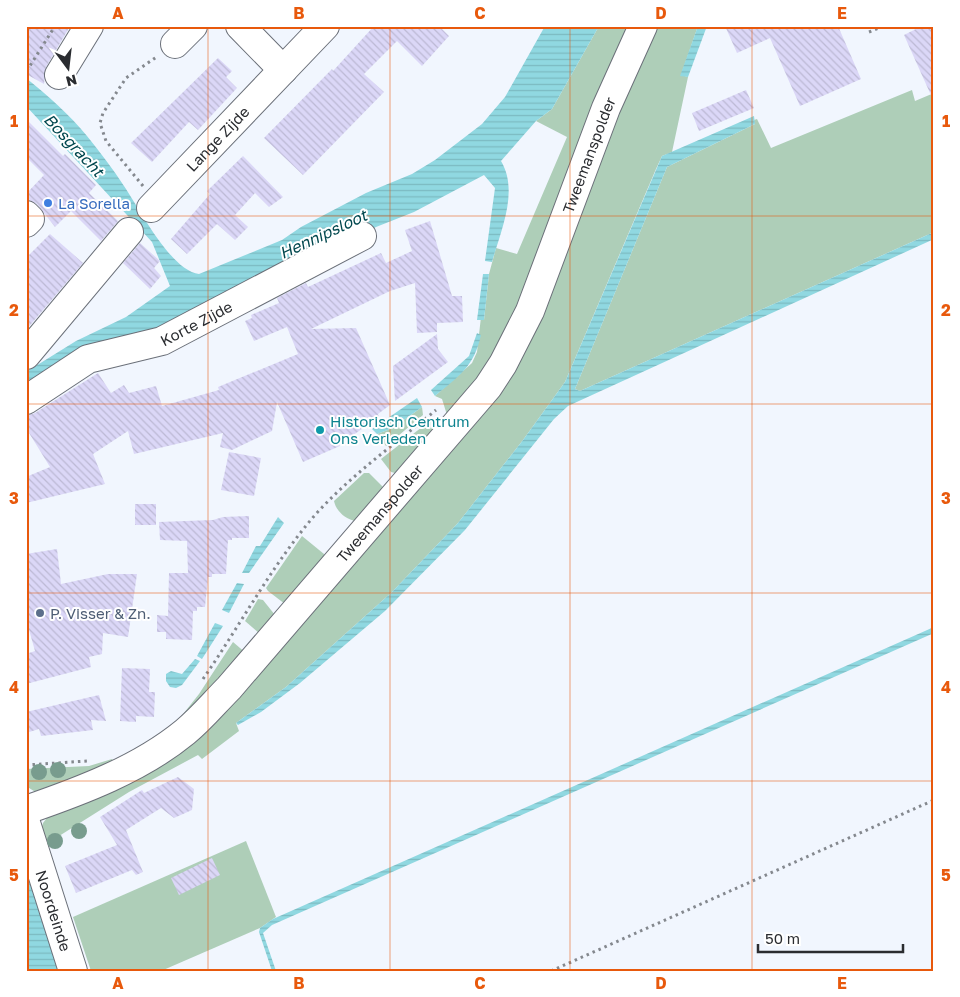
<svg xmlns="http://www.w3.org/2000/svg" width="960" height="997" viewBox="0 0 960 997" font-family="'Golos Text',sans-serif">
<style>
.grass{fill:#aeceb8}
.water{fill:url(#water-rules)}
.building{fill:url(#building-back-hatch)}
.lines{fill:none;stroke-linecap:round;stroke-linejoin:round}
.minor-casing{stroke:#6b7079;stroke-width:30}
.path{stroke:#84888e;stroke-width:3;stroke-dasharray:2.5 4;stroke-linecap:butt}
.minor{stroke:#fff;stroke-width:28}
.tree{fill:#789c8e}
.grid{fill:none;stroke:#e8590c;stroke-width:1;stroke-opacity:0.55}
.shop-dot{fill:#3f7fe0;stroke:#fff;stroke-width:2}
.culture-dot{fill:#0f9aa8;stroke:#fff;stroke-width:2}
.service-dot{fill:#5c6f8a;stroke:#fff;stroke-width:2}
.labels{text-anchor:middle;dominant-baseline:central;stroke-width:4;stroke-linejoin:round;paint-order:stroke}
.street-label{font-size:15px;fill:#2a2c30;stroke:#fff}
.shop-label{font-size:15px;fill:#366cbe;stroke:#fff;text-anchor:start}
.culture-label{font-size:15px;fill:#0d838f;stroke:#fff;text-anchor:start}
.service-label{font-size:15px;fill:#4e5e75;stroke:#fff;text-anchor:start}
.water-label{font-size:16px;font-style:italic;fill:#01474e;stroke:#fff}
.neatline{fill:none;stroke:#e8590c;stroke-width:2}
.grid-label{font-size:16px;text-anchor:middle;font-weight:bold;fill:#e8590c}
</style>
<defs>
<pattern id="water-rules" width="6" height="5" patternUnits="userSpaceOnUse" patternTransform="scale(1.25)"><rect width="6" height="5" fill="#90d8e1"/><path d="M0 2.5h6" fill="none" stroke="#7cbac1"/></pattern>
<pattern id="building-back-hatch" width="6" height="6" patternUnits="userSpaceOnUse" patternTransform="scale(1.25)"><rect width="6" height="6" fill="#dbd7f7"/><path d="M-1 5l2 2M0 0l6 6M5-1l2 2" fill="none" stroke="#bcb9d4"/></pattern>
</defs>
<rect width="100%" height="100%" fill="#f1f6fe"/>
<g class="grass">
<path d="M599,26H635L504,348L447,415L442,399L435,396L472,363L477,352L481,317L484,320L489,274L496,248L517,254L567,137L536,121L552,109Z"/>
<path d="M650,26H698L681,75L688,77L672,152L662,156L656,169L565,382L523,440L458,523L392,592L286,687L236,723L239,731L202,759L198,755L129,792L48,843L40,833L43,823L50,814L138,772L484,404Z"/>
<path d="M912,90L915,101L934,93V232L580,391L575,389L667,167L755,124L754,120L757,119L771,148Z"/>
<path d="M422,407L423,415L386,446L377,434L393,428Z"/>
<path d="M431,420L439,426L399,474L391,472L381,459Z"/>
<path d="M364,473H369L383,487L385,495L356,521C346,520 336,511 334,501Z"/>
<path d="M302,536L324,554L325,559L285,604L268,591L266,588Z"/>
<path d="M258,599L263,600L275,615L260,634L245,621Z"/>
<path d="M233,642L247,654L218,687L176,723L199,694Z"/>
<path d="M112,759L114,762L37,793L26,786V769L89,766Z"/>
<path d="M246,841L276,917L260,928L161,971H91L73,917Z"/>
</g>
<g class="water">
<path d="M545,26H599L552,109L536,121L501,161C519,191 501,230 492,262L485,261L495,188L484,175L414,212L376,227L26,395V372L76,341L126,317L170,286L152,242L26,106V78C47,95 70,115 87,136C100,152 113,169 124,186C139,208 171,271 199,274L282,240L301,227L366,193L412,174L435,160L482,124L505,97Z"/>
<path d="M698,26H707L688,77L680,76Z"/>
<path d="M754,116L755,124L667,167L575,389L580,391L934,232V239L568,406L554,419L465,530L385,611L300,683L261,712L238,725L236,723L286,687L392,592L458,523L523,440L565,382L662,156Z"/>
<path d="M483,274H489L484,320H477Z"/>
<path d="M477,333L481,335C474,367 459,376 435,396L431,390L469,356Z"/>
<path d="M417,398L422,407L393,428L377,434L372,429Z"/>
<path d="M278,517L284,523L249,573H242L256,546H260Z"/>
<path d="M237,583L244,584L229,613L222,610Z"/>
<path d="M215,623L223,626L202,659L197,656Z"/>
<path d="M934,627V633L272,925L263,933L276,971H272L259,932L260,928L273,919Z"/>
<path d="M195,659L200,661L182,685L176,688L170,687L166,681V674L171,671L182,674Z"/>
<path d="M26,873L29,876L58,971H26Z"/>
</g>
<g class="building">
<path d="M26,26L69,28L46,67L44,84L26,74Z"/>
<path d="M374,26H439L449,36L422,66L397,41L364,74L384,92L303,175L264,138L332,69L333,71Z"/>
<path d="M725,26H838L861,79L800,106L770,38L737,53Z"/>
<path d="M922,26H934V102L904,35Z"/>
<path d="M218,58L232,71L226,77L237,88L198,130L189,122L152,162L131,143Z"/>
<path d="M746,90L754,108L699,131L692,113Z"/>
<path d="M26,119L63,156L65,154L96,185L89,193L118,221L101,241L71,211L55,227L37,204L26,198V194L44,175L26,157Z"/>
<path d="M243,156L283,197L269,207L255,193L235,215L248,227L235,240L217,224L187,254L171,239L210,194L207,191Z"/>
<path d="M430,221L452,296H462L463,322L437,323V332L417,333L415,283L390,291L311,329L356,328L390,405L378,414L379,417L339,445L340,446L303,462L277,402L272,431L232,450L220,447L223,433L134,454L128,431L93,454L105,484L26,503V477L50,467L26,428V416L35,413L98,373L111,393L124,385L129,393L156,386L162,406L219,390L218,387L298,354L287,327L254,341L245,321L252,318L251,315L279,303L277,298L306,283L308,287L381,253L386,263L412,251L405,230Z"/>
<path d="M50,234L83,263L26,330V258Z"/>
<path d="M140,243L160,261L154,268L161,276L150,289L123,263Z"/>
<path d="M437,334L438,349L448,362L395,401L393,366Z"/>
<path d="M229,452L261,458L254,496L221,490Z"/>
<rect x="135" y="504" width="21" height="21"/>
<path d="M249,516V538H232V540H228L226,574H212V577H208L205,607H197V611H193L192,640L166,639V632H157V615L168,616L169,573H188L187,541L160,540L159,522L213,520L223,517Z"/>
<path d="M57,549L61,584L108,574H137L128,637L103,633L102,654L89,657L91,667L26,684V654L35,651L26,619V554Z"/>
<path d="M122,668L150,669L149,692H155L154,717L136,716V722L120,721Z"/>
<path d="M99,695L106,721L91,720L93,730L41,736L39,729L26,733V712Z"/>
<path d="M178,777L194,789L192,810L174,818L161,808L126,830L143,872L136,875L132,870L76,893L65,866L117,845L100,817L142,790L144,793Z"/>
<path d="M212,858L220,875L179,895L171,878Z"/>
</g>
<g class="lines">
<defs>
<g id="minor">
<path d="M240,26L283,70"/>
<path d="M175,44L193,26"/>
<path d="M59,75L89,26"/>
<path id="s1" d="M151,208L325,26"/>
<path d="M26,215L30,219L26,223"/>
<path d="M26,355L129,232"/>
<path id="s2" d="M26,400L88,359L162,341L362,236"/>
<path id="s3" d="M26,810C81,791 140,769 185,732C201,719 214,703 229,688L488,387L503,364L530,311L606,108L643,26"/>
<path id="s4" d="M26,823L73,971"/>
</g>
</defs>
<use href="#minor" class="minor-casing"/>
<g class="path">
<path d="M869,32L884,26"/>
<path d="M26,68L28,69L55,26"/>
<path d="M143,186L106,141L100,123L103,113L126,78L158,56"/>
<path d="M203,679C241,624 272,565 315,515C351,475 395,444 436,410"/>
<path d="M26,765L87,761"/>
<path d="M551,971L934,800"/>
</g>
<use href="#minor" class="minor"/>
</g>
<g class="tree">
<circle cx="58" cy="770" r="8"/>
<circle cx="39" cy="772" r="8"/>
<circle cx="79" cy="831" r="8"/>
<circle cx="55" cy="841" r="8"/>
</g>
<path class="grid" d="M208,26V971M390,26V971M570,26V971M752,26V971M26,216H934M26,404H934M26,593H934M26,781H934"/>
<circle class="shop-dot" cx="48" cy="203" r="5"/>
<circle class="culture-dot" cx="320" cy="430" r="5"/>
<circle class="service-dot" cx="40" cy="613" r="5"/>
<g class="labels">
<g class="street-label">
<text stroke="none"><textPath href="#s1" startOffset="96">Lange Zijde</textPath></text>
<text stroke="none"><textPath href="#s3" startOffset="891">Tweemanspolder</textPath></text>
<text stroke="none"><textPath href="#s2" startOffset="189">Korte Zijde</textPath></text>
<text stroke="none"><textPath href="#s3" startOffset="471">Tweemanspolder</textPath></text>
<text stroke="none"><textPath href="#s4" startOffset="92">Noordeinde</textPath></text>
</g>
<g class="shop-label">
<text x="58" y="203">La Sorella</text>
</g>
<g class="culture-label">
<text x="330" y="421">Historisch Centrum<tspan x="330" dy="17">Ons Verleden</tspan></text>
</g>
<g class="service-label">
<text x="50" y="613">P. Visser &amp; Zn.</text>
</g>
<g class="water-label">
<text transform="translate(74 145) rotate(47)">Bosgracht</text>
<text transform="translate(323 234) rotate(-25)">Hennipsloot</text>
</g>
</g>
<rect width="960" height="997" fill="none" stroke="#ffffff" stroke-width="55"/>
<g transform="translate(68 68) rotate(165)" stroke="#ffffff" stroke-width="4" paint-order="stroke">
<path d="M0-4L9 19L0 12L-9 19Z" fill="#2a2c30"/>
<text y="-8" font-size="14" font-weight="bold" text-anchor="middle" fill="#2a2c30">N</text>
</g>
<path d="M758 944v8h145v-8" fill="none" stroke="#2a2c30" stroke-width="2.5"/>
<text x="765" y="944" font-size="15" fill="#2a2c30" stroke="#ffffff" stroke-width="4" paint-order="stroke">50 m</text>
<rect x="28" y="28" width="904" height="942" class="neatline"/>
<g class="grid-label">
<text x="118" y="19">A</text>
<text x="299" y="19">B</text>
<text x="480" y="19">C</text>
<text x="661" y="19">D</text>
<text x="842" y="19">E</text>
<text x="14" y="127">1</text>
<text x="946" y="127">1</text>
<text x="14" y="316">2</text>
<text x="946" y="316">2</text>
<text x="14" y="504">3</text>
<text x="946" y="504">3</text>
<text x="14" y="693">4</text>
<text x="946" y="693">4</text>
<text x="14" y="881">5</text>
<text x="946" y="881">5</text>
<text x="118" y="989">A</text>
<text x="299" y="989">B</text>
<text x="480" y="989">C</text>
<text x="661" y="989">D</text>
<text x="842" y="989">E</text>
</g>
</svg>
